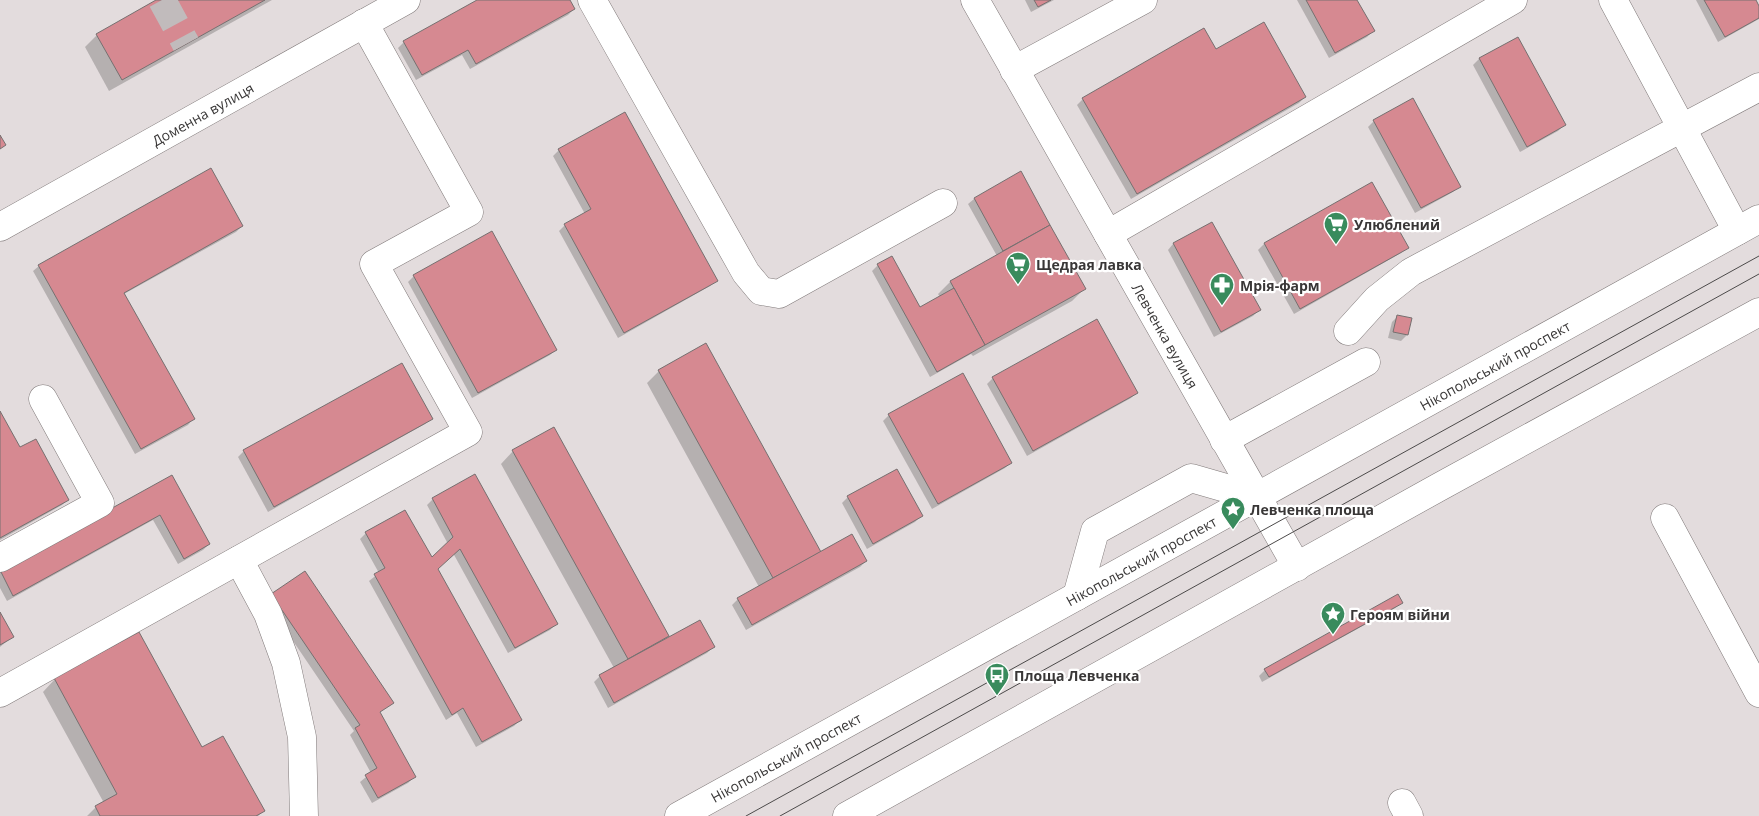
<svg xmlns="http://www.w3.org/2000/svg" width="1759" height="816" viewBox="0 0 1759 816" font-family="'Open Sans',sans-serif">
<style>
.shadow{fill:#0003}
.building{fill:#d68991;stroke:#767070}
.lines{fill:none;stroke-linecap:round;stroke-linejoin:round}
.minor-tunnel{stroke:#c1bbbc;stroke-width:28;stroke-dasharray:28 14;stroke-linecap:butt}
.minor-casing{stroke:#807a7a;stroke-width:29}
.major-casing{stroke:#807a7a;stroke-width:29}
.minor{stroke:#fff;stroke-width:28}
.major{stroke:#fff;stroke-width:28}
.tram{stroke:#4c4a4a;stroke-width:1}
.labels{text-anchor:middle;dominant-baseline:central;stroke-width:4.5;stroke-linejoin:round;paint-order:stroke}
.street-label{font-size:14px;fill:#393737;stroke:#fff}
.poi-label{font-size:14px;font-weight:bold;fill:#393737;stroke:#fff;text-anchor:start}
</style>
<rect width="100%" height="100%" fill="#e3dcdd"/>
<g class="shadow">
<path d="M159,0H272L109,91L85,47L97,35Z"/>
<path d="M479,0H569L574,9L568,15L470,69L462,55L416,80L398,48L404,42Z"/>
<path d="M1025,0H1054L1031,12Z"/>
<path d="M1297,0H1356L1373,31L1367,37L1329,58Z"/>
<path d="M1696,0H1754L1759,9V19L1718,42Z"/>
<path d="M1517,38L1564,125L1558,131L1520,152L1473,65L1479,59Z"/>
<path d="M1305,97L1299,103L1131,199L1077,105L1083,99Z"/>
<path d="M1374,121L1459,186L1453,192L1415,213L1368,127Z"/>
<path d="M559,150L716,280L710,286L618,338L559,231L565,225L585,214L553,156Z"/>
<path d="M1020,173L1084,289L1072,301L973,356L971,354L930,377L872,271L878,265L919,309L940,297L938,294L950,282L997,256L968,204L974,199Z"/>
<path d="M1372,184L1407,247L1401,253L1294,314L1258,250L1264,244Z"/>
<path d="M1212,223L1259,310L1253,316L1214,337L1168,250L1173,244Z"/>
<path d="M242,226L236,232L124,294L193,419L188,425L135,454L33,271L39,266Z"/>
<path d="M414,276L556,350L550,355L472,398L408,282Z"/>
<path d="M1398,316L1410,319L1407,335L1401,341L1388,338L1392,322Z"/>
<path d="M659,371L820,553L866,561L860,567L746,630L732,605L738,599L759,587L647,383Z"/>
<path d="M993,378L1137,392L1131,398L1027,456L987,384Z"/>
<path d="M0,414L20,449L68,499L62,505L0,540Z"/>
<path d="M889,415L1011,462L1005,468L932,509L883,421Z"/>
<path d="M431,418L425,424L268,512L238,457L244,451Z"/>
<path d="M513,451L668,636L664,640L713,647L707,653L608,708L594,682L600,676L614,668L501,464Z"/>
<path d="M172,476L209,544L203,550L178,564L153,520L7,601L0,588V571Z"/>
<path d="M848,497L921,516L915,522L867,549L842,503Z"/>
<path d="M433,499L556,624L550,630L508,653L453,553L437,569L520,720L514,726L476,747L457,713L446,720L369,581L379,573L360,539L366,533L432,559L448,544L427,505Z"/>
<path d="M271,595L392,702L379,713L414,777L408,783L372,803L360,782L371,773L350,735L354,731L266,601Z"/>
<path d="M1401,602L1395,608L1262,682L1259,676L1265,670Z"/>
<path d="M0,615L12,637L0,647Z"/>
<path d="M139,634L202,748L263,811L258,816H87L96,807L104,803L43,692L55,679Z"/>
</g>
<g class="building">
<path d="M156,0H265L122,80L96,34Z"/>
<path d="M477,0H570L575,9L476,64L468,50L422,75L403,41Z"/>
<path d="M1034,0H1051L1038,7Z"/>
<path d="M1306,0H1357L1375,31L1335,53Z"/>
<path d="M1704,0H1756L1759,6V18L1725,37Z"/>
<path d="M1264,22L1306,97L1137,194L1082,98L1204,28L1216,49Z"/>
<path d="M1518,37L1566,125L1527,147L1479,58Z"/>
<path d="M1413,98L1461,187L1421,208L1373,120Z"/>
<path d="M625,112L718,281L624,333L564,224L591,209L558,149Z"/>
<path d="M0,135L6,145L0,149Z"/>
<path d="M211,168L243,226L124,293L195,419L141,449L38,265Z"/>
<path d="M1021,171L1050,225L1003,251L974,198Z"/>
<path d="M1372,182L1409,248L1300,309L1264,243Z"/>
<path d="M1212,222L1261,310L1221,332L1173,243Z"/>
<path d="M1050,225L1086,289L985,345L950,281Z"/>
<path d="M492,231L557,350L478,393L413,275Z"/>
<path d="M892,256L920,307L954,288L985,345L937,372L877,264Z"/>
<path d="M1397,315L1412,318L1408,335L1393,332Z"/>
<path d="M1097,319L1138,393L1033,451L992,377Z"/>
<path d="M706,343L821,552L773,578L658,370Z"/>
<path d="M402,363L433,419L274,507L243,450Z"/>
<path d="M963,373L1012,463L938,504L888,414Z"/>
<path d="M0,411L20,447L36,439L69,500L0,538Z"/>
<path d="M554,427L669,636L628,659L512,450Z"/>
<path d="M897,469L923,516L873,544L847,496Z"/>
<path d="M475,474L558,624L515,648L460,549L438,569L522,720L482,742L463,708L452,715L374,574L385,568L365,532L405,510L432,557L453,537L432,498Z"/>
<path d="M172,475L210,544L184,559L160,515L13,596L0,570Z"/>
<path d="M852,534L867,561L752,625L737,598Z"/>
<path d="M305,571L394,703L380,712L416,777L378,798L365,775L377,768L355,728L360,725L271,594Z"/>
<path d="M1398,594L1403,603L1269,677L1264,669Z"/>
<path d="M0,612L14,637L0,645Z"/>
<path d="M700,620L715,647L614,703L599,675Z"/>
<path d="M139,632L202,747L223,736L265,811L256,816H100L95,806L117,794L54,678Z"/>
</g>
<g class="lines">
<path class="minor-tunnel" d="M162,0L186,44"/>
<defs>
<g id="minor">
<path d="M592,0L746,273L761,291L779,294L943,203"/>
<path id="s1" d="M975,0L1297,567"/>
<path d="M1613,0L1737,231"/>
<path d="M1014,70L1143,0"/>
<path id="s2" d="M0,227L406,0"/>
<path d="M1108,234L1513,0"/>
<path d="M1348,331L1377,299L1411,272L1759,87"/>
<path d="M1224,440L1366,362"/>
<path d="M1665,518L1759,693"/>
<path d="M0,558L100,503L43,399"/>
<path d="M239,560L268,614L286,663L302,737L304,816"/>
<path d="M1077,596L1095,531L1191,478L1257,497"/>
<path d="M0,693L468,432L374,264L469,212L364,23"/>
<path d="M1402,803L1409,816"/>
</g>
<g id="major">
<path id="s3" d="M679,816L1759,219"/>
<path d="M847,816L1441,486L1759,312"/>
</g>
</defs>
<use href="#minor" class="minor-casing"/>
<use href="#major" class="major-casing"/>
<use href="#minor" class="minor"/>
<use href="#major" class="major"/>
<g class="tram">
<path d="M746,816L1759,256"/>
<path d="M780,816L1759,274"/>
</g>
</g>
<defs>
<symbol id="supermarket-pin" viewBox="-11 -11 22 30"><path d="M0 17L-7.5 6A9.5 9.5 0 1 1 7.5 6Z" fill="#398b5d" stroke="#fff"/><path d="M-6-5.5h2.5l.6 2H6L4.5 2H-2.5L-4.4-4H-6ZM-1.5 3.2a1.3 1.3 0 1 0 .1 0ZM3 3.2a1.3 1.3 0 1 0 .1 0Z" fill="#fff"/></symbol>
<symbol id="pharmacy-pin" viewBox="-11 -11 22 30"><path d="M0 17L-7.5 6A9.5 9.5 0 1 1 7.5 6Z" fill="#398b5d" stroke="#fff"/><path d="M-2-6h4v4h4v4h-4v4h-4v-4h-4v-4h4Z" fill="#fff"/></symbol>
<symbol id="sight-pin" viewBox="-11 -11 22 30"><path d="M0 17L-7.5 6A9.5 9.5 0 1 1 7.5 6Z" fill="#398b5d" stroke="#fff"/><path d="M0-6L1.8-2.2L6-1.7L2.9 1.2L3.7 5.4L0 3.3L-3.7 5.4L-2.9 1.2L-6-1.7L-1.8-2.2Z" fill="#fff"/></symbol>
<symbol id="bus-pin" viewBox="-11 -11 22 30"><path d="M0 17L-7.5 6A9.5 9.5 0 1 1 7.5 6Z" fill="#398b5d" stroke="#fff"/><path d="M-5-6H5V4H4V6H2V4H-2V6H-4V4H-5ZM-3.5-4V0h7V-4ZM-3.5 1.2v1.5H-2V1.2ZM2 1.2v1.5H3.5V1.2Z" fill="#fff"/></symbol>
</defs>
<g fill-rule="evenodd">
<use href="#supermarket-pin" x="1322" y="210" width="28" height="38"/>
<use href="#supermarket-pin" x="1004" y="250" width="28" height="38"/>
<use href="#pharmacy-pin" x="1208" y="271" width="28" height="38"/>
<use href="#sight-pin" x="1219" y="495" width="28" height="38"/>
<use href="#sight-pin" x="1319" y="600" width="28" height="38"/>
<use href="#bus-pin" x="983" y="661" width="28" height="38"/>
</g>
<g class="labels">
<g class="street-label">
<text stroke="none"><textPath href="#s2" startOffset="232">Доменна вулиця</textPath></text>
<text stroke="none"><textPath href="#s1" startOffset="386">Левченка вулиця</textPath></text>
<text stroke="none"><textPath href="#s3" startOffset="932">Нікопольський проспект</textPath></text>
<text stroke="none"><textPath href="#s3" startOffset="528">Нікопольський проспект</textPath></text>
<text stroke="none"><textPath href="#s3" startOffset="122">Нікопольський проспект</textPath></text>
</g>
<g class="poi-label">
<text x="1354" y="224">Улюблений</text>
<text x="1036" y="264">Щедрая лавка</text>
<text x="1240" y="285">Мрія-фарм</text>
<text x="1250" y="509">Левченка площа</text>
<text x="1350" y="614">Героям війни</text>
<text x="1014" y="675">Площа Левченка</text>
</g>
</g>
</svg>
